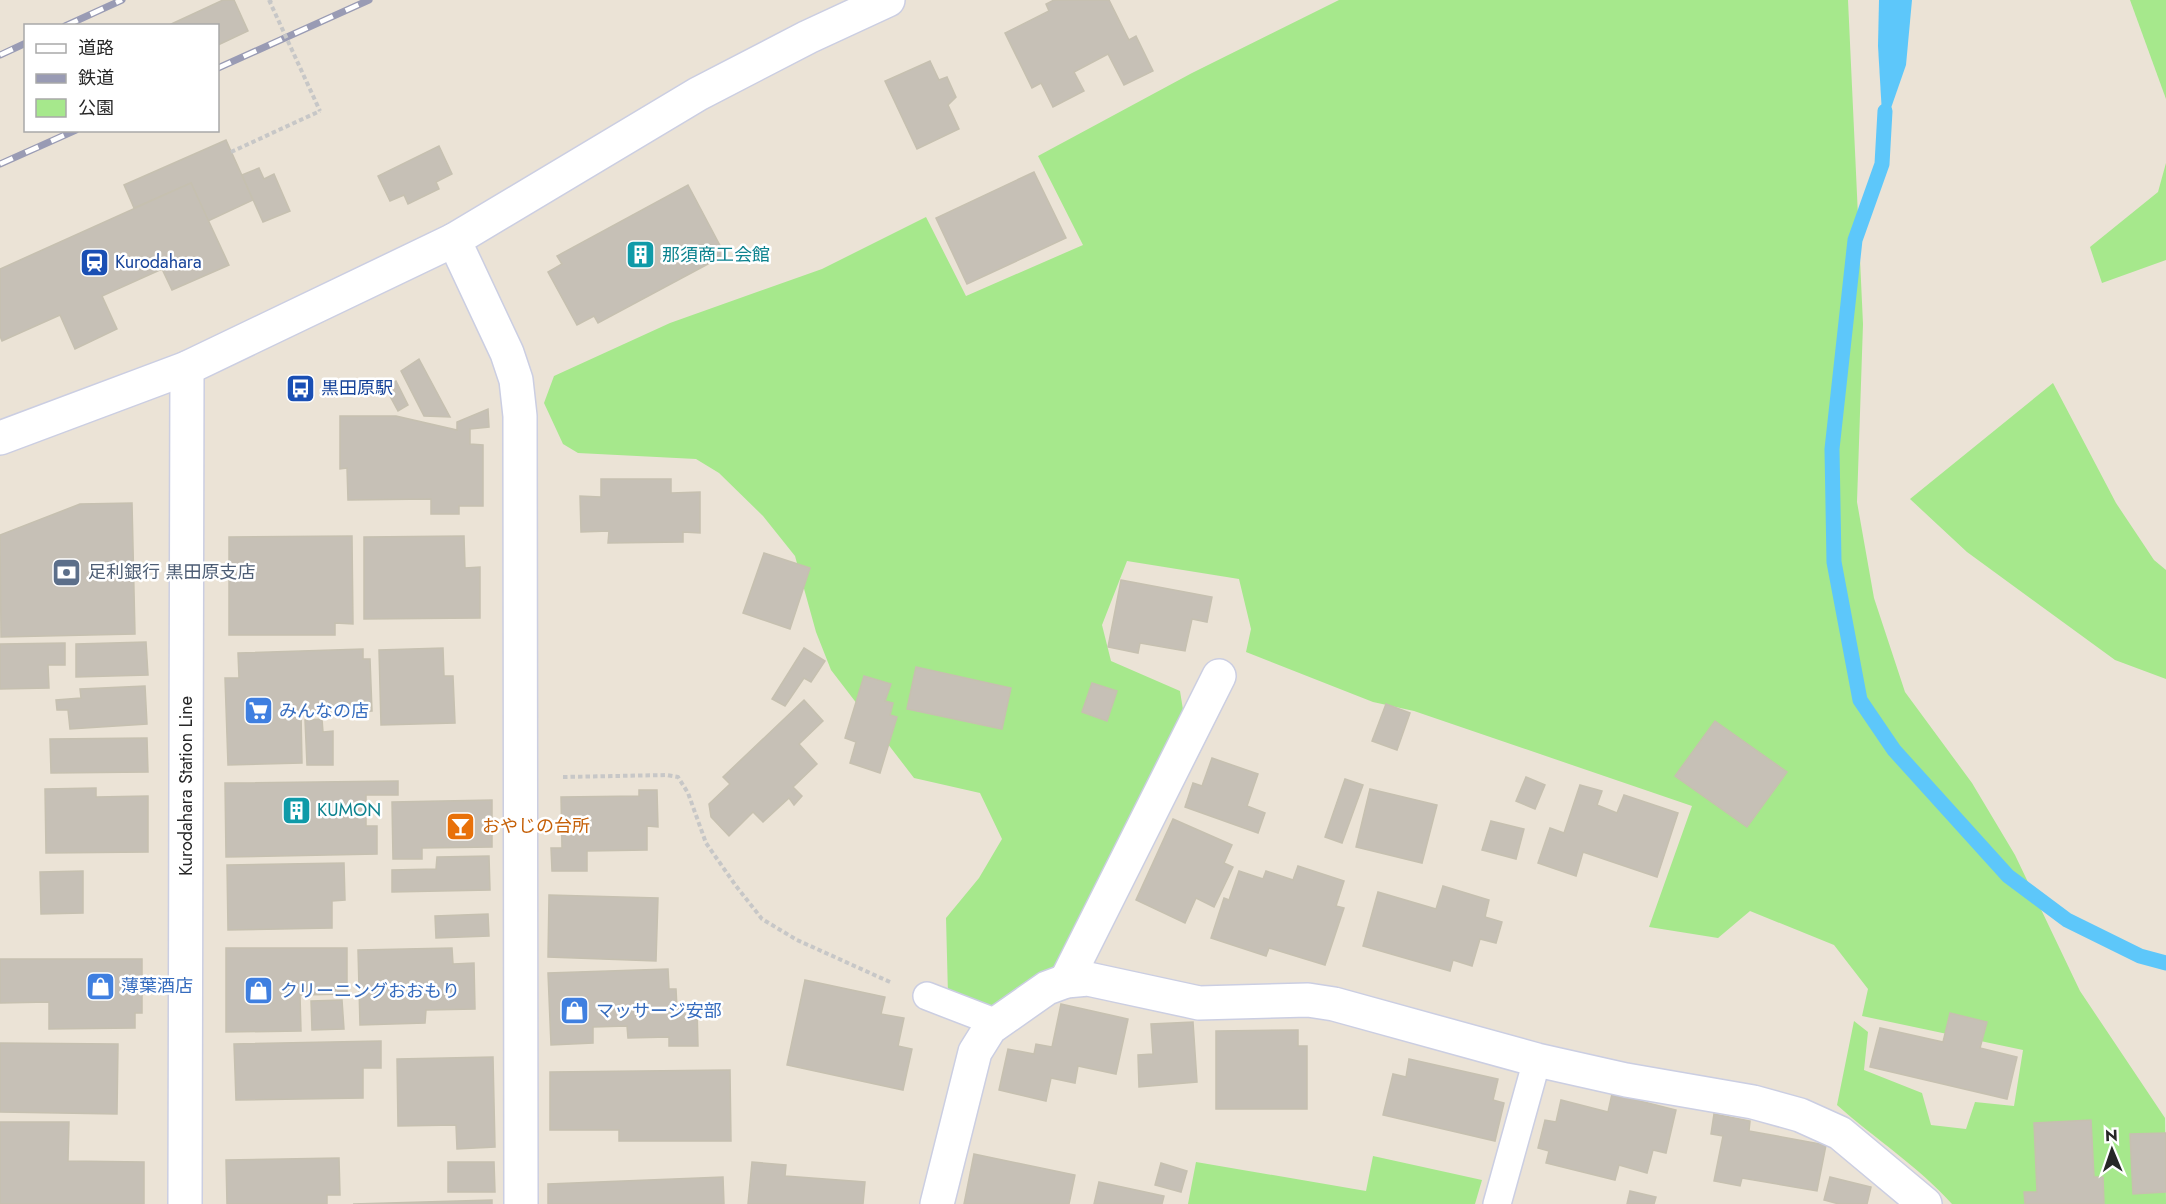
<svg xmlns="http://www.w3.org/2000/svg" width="2166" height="1204" viewBox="0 0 2166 1204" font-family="Jost,'Noto Sans JP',sans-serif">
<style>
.green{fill:#a6e88c}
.water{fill:#5dc7fa}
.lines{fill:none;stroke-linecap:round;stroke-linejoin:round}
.stream{stroke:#5dc7fa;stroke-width:15}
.building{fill:#c6c0b6;stroke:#c6c0b0;stroke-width:1.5}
.lane-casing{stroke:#cbcee2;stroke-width:30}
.street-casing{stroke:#cbcee2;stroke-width:36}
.secondary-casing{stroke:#cbcee2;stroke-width:36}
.path{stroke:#c7c7c7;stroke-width:4;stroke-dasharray:4.5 3;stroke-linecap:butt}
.lane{stroke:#fff;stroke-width:27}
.street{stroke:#fff;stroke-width:33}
.secondary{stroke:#fff;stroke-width:33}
.rail-casing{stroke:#999bb4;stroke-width:7}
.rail{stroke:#fff;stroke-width:4.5;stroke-dasharray:14;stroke-linecap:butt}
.path-bridge{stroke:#c7c7c7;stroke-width:4;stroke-dasharray:4.5 3;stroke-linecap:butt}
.labels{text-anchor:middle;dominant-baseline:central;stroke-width:5;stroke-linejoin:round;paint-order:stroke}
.culture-label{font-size:18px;fill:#0d838f;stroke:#fff;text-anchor:start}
.transit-label{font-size:18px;fill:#164399;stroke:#fff;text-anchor:start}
.service-label{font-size:18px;fill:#4e5e75;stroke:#fff;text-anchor:start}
.shop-label{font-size:18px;fill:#366cbe;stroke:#fff;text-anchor:start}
.street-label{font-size:18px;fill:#272727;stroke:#fff}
.food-label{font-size:18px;fill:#c56008;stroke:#fff;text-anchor:start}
</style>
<rect width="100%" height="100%" fill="#ebe3d6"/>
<g class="green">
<path d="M1339,0H1848L1863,324L1857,502L1874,598L1905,692L1972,783L2015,855L2080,991L2165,1118L2166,1204H1952C1918,1166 1875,1139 1837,1105L1854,1021L1868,1032L1864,1070L1922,1093L1931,1125L1966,1129L1975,1102L2014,1106L2023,1050L1862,1016L1868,989L1834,945L1750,911L1718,938L1649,927L1692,806L1414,711L1373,702L1246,652L1251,629L1239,579L1127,561L1102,625L1111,661L1180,691L1184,716L1059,973L995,1013L948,995L946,918L979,878L1002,839L980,793L914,778L831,670L816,632L795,556L763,516L719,473L696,459L578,453L563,444L544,403L554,376L670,323L822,269L926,217L966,296L1083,245L1038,156L1192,73Z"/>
<path d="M2130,0H2166V99Z"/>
<path d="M2166,163V260L2102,283L2090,247L2158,192Z"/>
<path d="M2053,383L2116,503L2154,560L2166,570V679L2115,660L1967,552L1910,499Z"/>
<path d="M1373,1156L1482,1180L1475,1204H1188L1196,1162L1366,1191Z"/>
</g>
<path class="water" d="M1879,0H1912L1906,65L1883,131L1878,46Z"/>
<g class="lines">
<path class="stream" d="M1885,111L1882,164L1855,240L1832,449L1834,562L1860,700L1894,750L2008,876L2067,920L2140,956L2166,963"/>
</g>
<g class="building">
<path d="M223,0H234L248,31L218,45V26H167Z"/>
<path d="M1054,0H1109L1129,40L1136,36L1153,71L1124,85L1108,54L1074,72L1084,91L1053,107L1041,83L1032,88L1005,33L1049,11L1046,4Z"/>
<path d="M930,61L939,80L947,77L956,97L948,105L959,129L917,149L885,81Z"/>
<path d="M226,140L253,200L208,221L191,183L134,208L124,185Z"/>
<path d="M439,146L452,174L436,182L439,189L408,204L404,195L390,201L378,176Z"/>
<path d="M259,168L264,179L274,174L290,211L263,222L242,175Z"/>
<path d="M1034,172L1066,238L967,284L936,218Z"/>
<path d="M191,183L229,265L172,290L162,269L102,296L117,329L75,349L60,315L2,341L0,336V269Z"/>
<path d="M688,185L725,255L598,323L594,316L577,325L548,272L562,264L557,256Z"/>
<path d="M419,359L450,417L424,416L401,371Z"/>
<path d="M396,381L408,405L398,411L385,387Z"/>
<path d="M488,409L489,427L470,429V444L483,445V506H459V514H431V499L348,500L347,468L340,469V416H396L457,430V422Z"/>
<path d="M601,479H671V493L700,492V533L683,532V542L608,543L609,531L581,532L580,496L601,497Z"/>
<path d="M132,503L135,634L1,637L0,535L80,504Z"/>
<path d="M352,536L353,624L335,623V635H229V537Z"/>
<path d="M464,536L465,568L480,567V618L364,619V537Z"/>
<path d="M764,553L810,568L790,629L743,613Z"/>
<path d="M1121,580L1212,597L1207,622L1192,619L1185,651L1140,643L1138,653L1108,647Z"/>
<path d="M146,642L148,675L76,677V644Z"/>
<path d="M65,643V665H48L49,688L0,689V644Z"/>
<path d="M443,648L444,676H453L455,723L381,725L379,650Z"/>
<path d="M804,648L825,661L811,682L804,678L785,706L772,699Z"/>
<path d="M363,649V659H370L372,711L301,713L302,763L228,765L225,678H239L238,653Z"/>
<path d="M916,667L1011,688L1002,729L907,709Z"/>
<path d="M864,676L891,684L885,701L893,703L890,715L897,717L880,773L850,763L856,742L845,738Z"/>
<path d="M1092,683L1117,691L1107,721L1082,712Z"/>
<path d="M145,686L147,724L70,729L68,710H57L56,700L81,698L80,689Z"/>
<path d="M804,700L823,721L799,744L817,764L793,787L802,796L794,805L789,798L763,822L753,812L729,836L711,817L709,804L730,784L723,777Z"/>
<path d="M1386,704L1410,713L1397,750L1372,741Z"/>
<path d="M322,719L323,732L333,731V765H307L305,720Z"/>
<path d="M1715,721L1787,772L1747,827L1675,776Z"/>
<path d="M147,738L148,772L51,773L50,739Z"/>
<path d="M1212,758L1258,774L1247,806L1265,813L1258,833L1185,807L1193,783L1202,786Z"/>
<path d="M1526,777L1545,785L1535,809L1516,801Z"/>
<path d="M1345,779L1363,785L1342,843L1325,837Z"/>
<path d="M398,781V795H366V826H377V854L226,857L225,783Z"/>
<path d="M1580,785L1602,791L1597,805L1617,813L1624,795L1678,813L1657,877L1583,852L1576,876L1538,863L1550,828L1564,833Z"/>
<path d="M96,788V797L148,796V852L46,853L45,789Z"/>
<path d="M1370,789L1437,805L1422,863L1356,847Z"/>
<path d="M639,790H657L658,827L647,826V850L587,851V871H552L551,848H562L561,797L639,796Z"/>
<path d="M492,800V847L422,848V859H393L392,802Z"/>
<path d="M1173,819L1232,845L1224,863L1233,867L1214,907L1196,898L1185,923L1136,900Z"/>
<path d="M1491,821L1524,829L1516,859L1482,850Z"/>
<path d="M489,856L490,890L392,892V870L436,869L437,857Z"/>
<path d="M344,863L345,900L332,901V928L228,930L227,865Z"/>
<path d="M1298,866L1344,881L1336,906L1344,908L1325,965L1269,948L1266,956L1211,938L1224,898L1229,900L1239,871L1263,879L1266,871L1293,880Z"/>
<path d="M83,871V913L41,914L40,872Z"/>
<path d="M1443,886L1489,900L1485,917L1502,922L1496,943L1480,939L1472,966L1453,960L1450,971L1363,946L1378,892L1436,909Z"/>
<path d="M549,895L658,898L656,961L548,957Z"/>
<path d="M488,914L489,936L436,938L435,916Z"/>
<path d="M226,948H347V994L300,995L301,1031L226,1032Z"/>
<path d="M452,948L453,964L474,963L475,1009L426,1010L425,1023L360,1025L358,950Z"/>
<path d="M0,959H142V1013H135V1028L49,1029V1002L0,1003Z"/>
<path d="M668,969L669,989H676L677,1008H697L698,1046H669V1037L628,1038L627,1026L593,1027V1043L551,1045L548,973Z"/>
<path d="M805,980L885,997L881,1014L904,1018L898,1046L912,1049L903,1090L787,1065Z"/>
<path d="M342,1000L344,1029L312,1030L311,1001Z"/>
<path d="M1061,1004L1128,1019L1116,1074L1078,1066L1075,1083L1051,1078L1046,1101L999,1090L1008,1049L1034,1054L1036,1044L1052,1047Z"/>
<path d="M1950,1013L1987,1022L1980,1048L2017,1057L2007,1099L1870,1067L1880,1028L1943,1042Z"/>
<path d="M1193,1022L1197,1082L1139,1087L1138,1055L1153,1054L1151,1024Z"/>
<path d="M1298,1030V1046H1307V1109H1216V1031Z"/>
<path d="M381,1041V1068H363V1098L236,1100L234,1044Z"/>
<path d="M0,1043L118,1044L117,1114L0,1112Z"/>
<path d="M493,1057L495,1147L457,1149L456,1125L398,1126L397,1059Z"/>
<path d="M1409,1059L1498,1079L1493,1100L1504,1103L1495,1141L1383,1115L1393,1074L1406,1077Z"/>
<path d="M730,1070L731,1141H619V1130H550V1072Z"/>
<path d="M1612,1094L1676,1110L1666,1153L1653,1150L1647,1173L1619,1165L1615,1180L1546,1163L1549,1151L1538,1148L1545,1120L1556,1122L1561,1100L1608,1112Z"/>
<path d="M1714,1114L1750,1121L1749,1131L1826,1145L1817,1191L1742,1178L1740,1186L1714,1181L1723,1136L1711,1134Z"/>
<path d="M2091,1120L2094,1177H2103L2104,1204H2025L2024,1192H2037L2034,1123Z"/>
<path d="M0,1122H69L68,1161L144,1162V1204H0Z"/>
<path d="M2166,1133V1192L2133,1194L2130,1134Z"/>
<path d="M974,1154L1075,1175L1069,1204H964Z"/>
<path d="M339,1158L340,1195H327V1204H227L226,1160Z"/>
<path d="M448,1162H494L495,1192H448Z"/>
<path d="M752,1162L786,1165L785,1176L865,1182L863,1204H748Z"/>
<path d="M1161,1163L1187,1171L1181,1192L1155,1185Z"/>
<path d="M723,1177L724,1204H548V1184Z"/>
<path d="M1830,1177L1871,1187L1867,1204H1839L1824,1200Z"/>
<path d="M1099,1182L1164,1196L1162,1204H1094Z"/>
<path d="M1630,1191L1656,1197L1654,1204H1627Z"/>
<path d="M492,1200V1204H353Z"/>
</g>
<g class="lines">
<defs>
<g id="lane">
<path d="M927,996L997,1023"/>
<path d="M1497,1204L1537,1060"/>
</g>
<g id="street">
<path d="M1066,981L1219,676"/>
<path d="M521,1204L520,416L516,380L507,353L454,240L698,94L808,37L888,0"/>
<path d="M937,1204L975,1052L990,1028L1047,988L1066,981L1088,979L1199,1003L1308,1000L1334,1004L1537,1060L1626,1080L1753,1102L1800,1115L1840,1133L1925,1204"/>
</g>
<g id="secondary">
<path d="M0,438L187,368L454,240"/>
<path d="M185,1204L187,368"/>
</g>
</defs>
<use href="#lane" class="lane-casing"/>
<use href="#street" class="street-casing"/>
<use href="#secondary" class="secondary-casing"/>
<g class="path">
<path d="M270,1L272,0"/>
<path d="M231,152L320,111"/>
<path d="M563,777L667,775L678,777L688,793L706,843L736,886L762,919L797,940L890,982"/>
</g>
<use href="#lane" class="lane"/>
<use href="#street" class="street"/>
<use href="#secondary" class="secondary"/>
<defs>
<g id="rail">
<path d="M65,26L122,0"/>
<path d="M0,55L26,43"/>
<path d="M218,68L369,0"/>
<path d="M0,164L76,130"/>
</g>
</defs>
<use href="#rail" class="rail-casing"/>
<use href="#rail" class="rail"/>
<path class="path-bridge" d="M269,0L320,111"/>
</g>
<defs>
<symbol id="building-square" viewBox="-11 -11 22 22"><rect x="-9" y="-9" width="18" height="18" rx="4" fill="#0f9aa8" stroke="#fff"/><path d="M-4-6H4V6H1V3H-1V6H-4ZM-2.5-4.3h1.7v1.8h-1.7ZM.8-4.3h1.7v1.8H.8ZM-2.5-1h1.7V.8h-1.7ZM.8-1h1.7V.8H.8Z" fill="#fff"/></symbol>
<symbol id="station-square" viewBox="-11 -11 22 22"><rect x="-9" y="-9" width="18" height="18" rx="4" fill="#1a4fb4" stroke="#fff"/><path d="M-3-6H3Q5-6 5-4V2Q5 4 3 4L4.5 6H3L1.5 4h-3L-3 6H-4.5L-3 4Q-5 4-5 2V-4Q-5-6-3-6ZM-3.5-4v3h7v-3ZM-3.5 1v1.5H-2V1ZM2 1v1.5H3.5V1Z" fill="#fff"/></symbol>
<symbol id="bus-square" viewBox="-11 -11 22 22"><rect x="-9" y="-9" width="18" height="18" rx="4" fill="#1a4fb4" stroke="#fff"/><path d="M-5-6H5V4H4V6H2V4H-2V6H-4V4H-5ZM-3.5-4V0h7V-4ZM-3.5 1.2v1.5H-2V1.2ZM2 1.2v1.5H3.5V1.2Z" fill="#fff"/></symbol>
<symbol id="bank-square" viewBox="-11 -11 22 22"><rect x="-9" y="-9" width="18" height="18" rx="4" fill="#5c6f8a" stroke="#fff"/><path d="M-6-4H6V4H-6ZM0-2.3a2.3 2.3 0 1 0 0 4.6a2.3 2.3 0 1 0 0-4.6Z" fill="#fff"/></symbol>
<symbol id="supermarket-square" viewBox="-11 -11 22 22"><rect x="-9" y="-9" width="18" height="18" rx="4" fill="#3f7fe0" stroke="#fff"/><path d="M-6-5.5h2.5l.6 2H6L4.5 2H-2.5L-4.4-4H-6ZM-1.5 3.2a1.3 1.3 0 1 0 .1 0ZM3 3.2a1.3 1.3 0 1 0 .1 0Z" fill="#fff"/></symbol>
<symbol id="bar-square" viewBox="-11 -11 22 22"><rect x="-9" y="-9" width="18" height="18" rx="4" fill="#e8710a" stroke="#fff"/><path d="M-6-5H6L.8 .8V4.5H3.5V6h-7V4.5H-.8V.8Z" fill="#fff"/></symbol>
<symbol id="shop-square" viewBox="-11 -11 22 22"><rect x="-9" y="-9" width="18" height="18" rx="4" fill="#3f7fe0" stroke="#fff"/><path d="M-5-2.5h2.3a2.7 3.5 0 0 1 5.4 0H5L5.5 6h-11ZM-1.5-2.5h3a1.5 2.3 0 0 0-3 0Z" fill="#fff"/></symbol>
</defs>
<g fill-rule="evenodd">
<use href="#building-square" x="624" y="238" width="33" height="33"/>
<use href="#station-square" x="78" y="246" width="33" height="33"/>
<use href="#bus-square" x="284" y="372" width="33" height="33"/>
<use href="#bank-square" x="50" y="556" width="33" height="33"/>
<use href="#supermarket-square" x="242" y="694" width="33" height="33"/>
<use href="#building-square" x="280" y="794" width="33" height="33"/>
<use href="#bar-square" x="444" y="810" width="33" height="33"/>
<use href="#shop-square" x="84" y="970" width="33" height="33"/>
<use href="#shop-square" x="242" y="974" width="33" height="33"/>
<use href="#shop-square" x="558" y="994" width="33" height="33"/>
</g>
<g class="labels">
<g class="culture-label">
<text x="662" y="255">那須商工会館</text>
<text x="317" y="810">KUMON</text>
</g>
<g class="transit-label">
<text x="115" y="262">Kurodahara</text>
<text x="321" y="388">黒田原駅</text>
</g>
<g class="service-label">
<text x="88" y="572">足利銀行 黒田原支店</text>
</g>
<g class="shop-label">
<text x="279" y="711">みんなの店</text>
<text x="121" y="986">薄葉酒店</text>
<text x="280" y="991">クリーニングおおもり</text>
<text x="596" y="1011">マッサージ安部</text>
</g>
<g class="street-label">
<text transform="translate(186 786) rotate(-90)">Kurodahara Station Line</text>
</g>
<g class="food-label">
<text x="482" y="826">おやじの台所</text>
</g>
</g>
<rect x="24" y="24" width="195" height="108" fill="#ffffff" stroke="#a9a9a9" stroke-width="1.5"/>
<rect x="36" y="44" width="30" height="9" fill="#ffffff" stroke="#a9a9a9" stroke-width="1.5"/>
<text x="78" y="54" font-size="18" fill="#272727">道路</text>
<rect x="36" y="74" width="30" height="9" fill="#999bb4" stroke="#a9a9a9" stroke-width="1.5"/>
<text x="78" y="84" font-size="18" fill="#272727">鉄道</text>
<rect x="36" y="99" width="30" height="18" fill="#a6e88c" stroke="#a9a9a9" stroke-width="1.5"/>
<text x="78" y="114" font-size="18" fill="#272727">公園</text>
<g transform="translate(2112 1150) rotate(358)" stroke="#ffffff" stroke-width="4.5" paint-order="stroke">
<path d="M0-4.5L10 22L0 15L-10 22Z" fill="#272727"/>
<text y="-9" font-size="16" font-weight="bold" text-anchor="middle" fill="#272727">N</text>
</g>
</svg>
